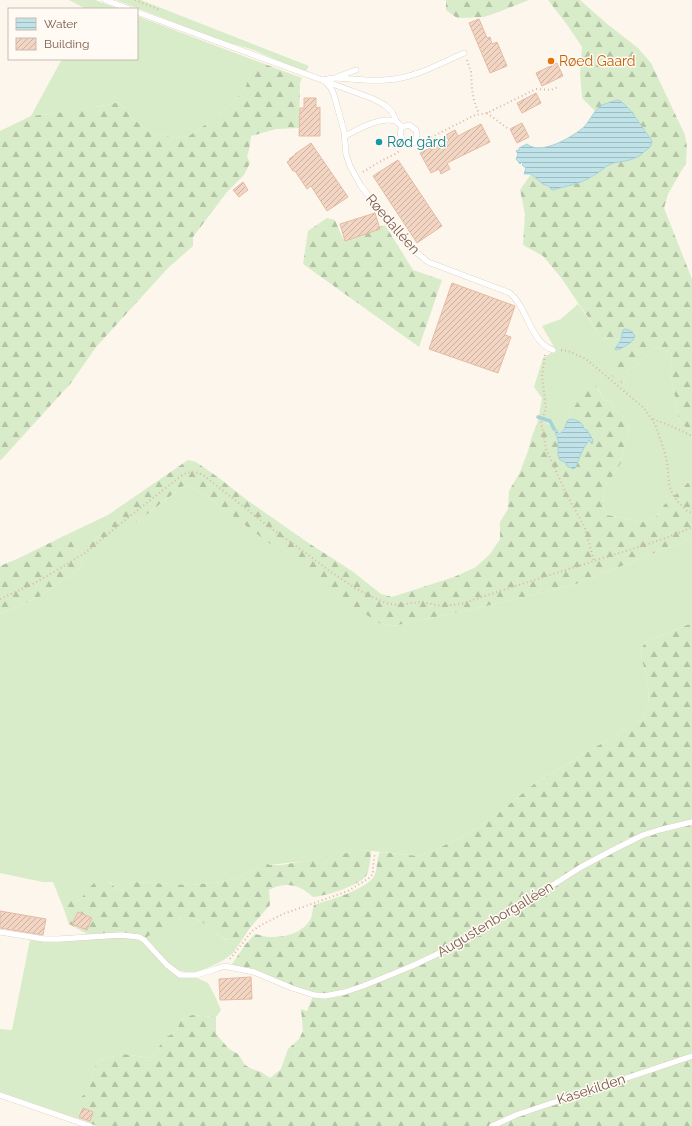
<svg xmlns="http://www.w3.org/2000/svg" width="692" height="1126" viewBox="0 0 692 1126" font-family="Raleway,sans-serif">
<style>
.grass{fill:#d8ecc9}
.forest{fill:url(#forest-firs)}
.water{fill:url(#water-rules);stroke:#a5d3da}
.lines{fill:none;stroke-linecap:round;stroke-linejoin:round}
.stream{stroke:#a5d3da;stroke-width:3.5}
.building{fill:url(#building-hatch);stroke:#e6bba3}
.service-casing{stroke:#d1beb0;stroke-width:6}
.path{stroke:#d9b8a5;stroke-width:2;stroke-dasharray:1 3;stroke-linecap:butt}
.service{stroke:#fff;stroke-width:5.5}
.food-dot{fill:#e8710a;stroke:#fffaf3;stroke-width:1.5}
.culture-dot{fill:#0f9aa8;stroke:#fffaf3;stroke-width:1.5}
.labels{text-anchor:middle;dominant-baseline:central;stroke-width:3;stroke-linejoin:round;paint-order:stroke}
.food-label{font-size:14px;fill:#c56008;stroke:#fffaf3;text-anchor:start}
.culture-label{font-size:14px;fill:#0d838f;stroke:#fffaf3;text-anchor:start}
.street-label{font-size:14px;fill:#7a5c4d;stroke:#fffaf3}
</style>
<defs>
<pattern id="forest-firs" width="22" height="20" patternUnits="userSpaceOnUse"><rect width="22" height="20" fill="#d8ecc9"/><path d="M5 1l3.5 6h-7zM16 11l3.5 6h-7z" fill="#b4c2a5"/></pattern>
<pattern id="water-rules" width="6" height="5" patternUnits="userSpaceOnUse"><rect width="6" height="5" fill="#bfe3e8"/><path d="M0 2.5h6" fill="none" stroke="#a0bbbe"/></pattern>
<pattern id="building-hatch" width="6" height="6" patternUnits="userSpaceOnUse"><rect width="6" height="6" fill="#f3d5c3"/><path d="M-1 1l2-2M0 6l6-6M5 7l2-2" fill="none" stroke="#cab0a1"/></pattern>
</defs>
<rect width="100%" height="100%" fill="#fdf6ec"/>
<g class="grass">
<path d="M69,0H95L119,9H86Z"/>
<path d="M116,0H141L309,66L306,71L298,69L251,49L223,41Z"/>
<path d="M137,16L251,59V71L246,86L235,101L215,118L189,136L175,138L155,134L143,127L132,118L119,102C90,109 60,113 31,116L62,59H137Z"/>
<path d="M578,304L596,329L600,338L621,340L619,344L621,349L626,345L629,344C627,349 625,351 622,355C616,363 621,375 623,384L635,367L656,347L672,353L670,370L679,420L692,434V478L682,489L664,505L656,517L644,522L607,515L603,504L604,489L621,463L624,446L629,437L628,421L614,409L610,401L604,400L598,388L578,398L575,408L569,412L570,420C566,422 564,429 561,433H558L556,429H554L548,423L538,421L542,398L534,387L543,358L551,353L554,347L542,326L561,319Z"/>
<path d="M183,486L194,489L209,498L381,624L393,626L482,607L576,584L692,538V623L646,642L640,650L649,690L648,705L641,720L534,784L484,825L437,849L418,856L363,850L313,860L269,865L264,860L253,871L237,878L220,882L190,885L133,882L127,885L123,890L119,891L110,882L86,893L79,901L63,897V907L53,882H43L0,873V614L39,597L83,566L68,534L108,515V528L88,545L137,522Z"/>
<path d="M187,917L194,918L205,924L218,935L226,940L240,939L242,940C239,944 236,949 233,953C225,961 203,971 191,973C187,973 181,971 176,969C164,962 157,947 146,938C151,934 152,934 158,932C169,927 173,920 187,917Z"/>
<path d="M124,937L132,938L140,940L179,976L187,978H197L208,983L215,996L221,1010L216,1017L192,1015L180,1020L178,1028L174,1033L166,1037L151,1058L123,1054L97,1061L88,1092L78,1100L81,1108L78,1117L79,1119L0,1092V1029L12,1030L30,940L54,942Z"/>
</g>
<g class="forest">
<path d="M446,0H529L501,11L484,17L457,18L446,10Z"/>
<path d="M548,0H580L606,23L638,48L651,63L685,135L687,147L686,163L668,194L664,208L692,279V434L679,420L670,370L672,353L656,347L635,367L623,384L612,376L613,367C618,362 618,360 621,356C624,351 627,349 629,344C624,345 621,350 616,350L615,349L621,340L600,338L596,329L562,279L543,256L523,245L525,214L520,190L531,174L552,190C567,186 581,184 594,176C601,171 606,165 615,163C622,160 633,162 639,156C643,152 646,142 649,137L634,115L621,101L598,108L595,111L582,98L580,73L582,47L568,26Z"/>
<path d="M251,59L302,78L300,83L299,128L276,129L251,136L249,150L247,156L250,163L244,175L227,192L193,237V246L168,268L96,347L71,383L0,461V131L31,116L49,114L102,106L119,102L132,118L143,127L155,134L175,138L189,136L215,118L235,101L246,86L251,71Z"/>
<path d="M327,218L335,220L343,239L385,225L413,270L442,280L419,347L303,264L308,231Z"/>
<path d="M587,382H594L604,400L610,401L614,409L628,421L629,437L624,446L621,463L604,489L603,504L607,515L644,522L656,517L664,505L682,489L692,478V538L576,584L482,607L393,626L381,624L353,606L209,498L194,489L183,486L96,554L88,545L108,528V515L188,460L196,462L219,478L247,500L307,542L352,571L381,594L392,597L454,577L476,567L490,554L500,539V522L508,509L509,491L520,472L528,451L532,436L538,421C552,422 558,432 558,445C558,451 557,454 560,460L565,462L566,464L576,467C579,457 583,448 589,440H593V439L587,430L571,419L570,420L569,412C577,406 579,401 577,391L581,386Z"/>
<path d="M68,534L83,566L39,597L0,614V566L17,559Z"/>
<path d="M692,623V820C672,823 652,829 634,836C624,840 616,846 607,850C569,870 535,895 498,917C464,938 430,955 393,971C369,981 345,993 318,994L233,966L232,964L245,945L255,934C261,935 265,937 271,937C285,938 302,933 310,920C313,915 312,910 314,905C329,900 370,889 375,874C378,866 376,859 380,852L418,856L437,849L484,825L534,784L641,720L648,705L649,690L640,650L646,642Z"/>
<path d="M692,824V1126H97L79,1119L78,1117L81,1108L79,1105L78,1100L88,1091L97,1061L123,1054L151,1058L166,1037L174,1033L178,1028L180,1020L192,1015L216,1017V1034L229,1049L238,1054L245,1065L252,1069L261,1072L270,1078L281,1069L288,1049L299,1039L303,1031L301,1009L307,1011L312,998H329L341,996L367,987L484,932L573,875L620,849L630,843L661,832Z"/>
<path d="M363,850L371,851C371,857 369,871 366,876C358,886 326,896 313,897C309,894 305,890 300,888C289,883 279,885 269,890L270,905L249,929L242,940L240,939C235,939 229,941 225,939C211,932 200,914 184,918C182,918 179,919 178,920C174,922 173,927 169,929C160,934 156,930 146,938C136,931 106,935 93,935L87,934L69,924L63,907V897L69,895L74,896L76,900L79,901L92,885L99,878L106,879L119,891L123,890L127,885L133,882L190,885L220,882L237,878L253,871L264,859L269,865H282Z"/>
</g>
<g class="water">
<path d="M618,100C629,104 643,130 651,139L652,142C651,147 649,148 645,151C642,154 639,157 635,158C627,162 618,161 611,164C604,167 599,173 593,176C580,184 567,186 552,190L548,186L543,184L531,174H524L526,168L522,165L523,164L522,162L520,164L516,159L518,154L516,151L517,150L519,151V148L527,144C541,156 573,137 585,126C590,120 593,113 598,108C604,103 611,102 618,100Z"/>
<path d="M624,329C631,329 638,335 632,341C630,344 619,350 616,350L615,349L621,340L622,333Z"/>
<path d="M571,419C577,420 583,422 584,429L587,430L593,440L592,444L589,440C583,448 579,458 576,467L574,469L567,466L565,462L560,460L558,455V440L554,429H556L559,434C565,431 565,425 568,420Z"/>
</g>
<g class="lines">
<path class="stream" d="M538,417L550,421L554,429"/>
</g>
<g class="building">
<path d="M479,19L487,38L490,37L492,44L497,42L507,66L490,73L469,23Z"/>
<path d="M557,63L563,76L542,86L536,73Z"/>
<path d="M536,93L541,103L522,113L517,103Z"/>
<path d="M304,98H316V108L320,107V136H299L300,108H304Z"/>
<path d="M522,123L529,137L517,143L510,129Z"/>
<path d="M481,124L490,142L447,163L450,169L441,174L439,169L431,173L420,153L430,148L431,150L449,141L446,135L455,130L458,136Z"/>
<path d="M311,143L348,197L327,211L311,186L307,189L295,171H293L287,162L290,160L289,159L295,155V154Z"/>
<path d="M398,160L442,226L417,243L373,176Z"/>
<path d="M243,182L248,190L239,197L233,190Z"/>
<path d="M375,213L380,229L345,241L340,224Z"/>
<path d="M452,283L515,306L505,335L511,337L498,373L429,349Z"/>
<path d="M0,911L46,919L43,935L0,928Z"/>
<path d="M78,912L92,918L87,930L72,924Z"/>
<path d="M251,977L252,999L220,1000L219,979Z"/>
<path d="M83,1108L93,1112L90,1121L79,1117Z"/>
</g>
<g class="lines">
<defs>
<g id="service">
<path d="M105,0L129,9"/>
<path d="M137,12L371,98C382,103 393,108 396,121"/>
<path d="M337,77L356,70"/>
<path d="M324,80L331,88L334,95L344,131L346,154L350,166L361,186L387,220L410,247L428,262L510,293C528,308 530,342 553,350"/>
<path d="M324,80C335,77 340,78 351,79C362,80 374,81 385,80C413,79 439,64 464,53"/>
<path d="M345,136C357,130 381,116 395,121C398,122 400,125 402,127C398,136 403,147 415,142L417,135L416,130L409,125L402,127"/>
<path d="M0,932L44,939H59L121,935L139,937L144,940L167,965L180,975H196L216,969L224,966L254,972L292,988L314,995L325,996L345,992L363,986L412,966L446,950L482,930L581,867L611,851L643,835L659,830L692,822"/>
<path d="M0,1095L90,1126"/>
<path d="M492,1126L516,1115L692,1056"/>
</g>
</defs>
<use href="#service" class="service-casing"/>
<g class="path">
<path d="M135,0L160,10"/>
<path d="M467,60L471,72L472,89L474,101L479,114"/>
<path d="M487,113L507,128"/>
<path d="M424,141L475,115L487,113L536,89L551,90L558,87"/>
<path d="M363,172L379,162L397,153L400,150"/>
<path d="M561,350L568,351L586,359L644,408L655,424L664,450L667,462L669,483L672,493L677,501L687,511L692,513"/>
<path d="M545,355L542,376L546,409L541,421L546,449L567,495L585,528L594,561"/>
<path d="M653,419L671,426L692,436"/>
<path d="M0,599L35,583L59,569L85,553L130,516L181,476C189,471 194,471 203,475L268,526L307,554L331,572L355,588L374,598L386,603L397,605L421,602L442,606L461,604C505,589 550,575 594,561C627,550 660,542 692,527"/>
<path d="M230,959L252,931L261,925L283,914L348,891L369,878L373,874V866L375,853"/>
</g>
<use href="#service" class="service"/>
</g>
<circle class="food-dot" cx="551" cy="61" r="4"/>
<circle class="culture-dot" cx="379" cy="142" r="4"/>
<g class="labels">
<g class="food-label">
<text x="559" y="61">Røed Gaard</text>
</g>
<g class="culture-label">
<text x="387" y="142">Rød gård</text>
</g>
<g class="street-label">
<text transform="translate(393 224) rotate(49)">Røedalléen</text>
<text transform="translate(495 919) rotate(-31)">Augustenborgalléen</text>
<text transform="translate(591 1089) rotate(-18)">Kasekilden</text>
</g>
</g>
<rect x="8" y="8" width="130" height="52" fill="#fffaf3" stroke="#cabbb1"/>
<rect x="16" y="18" width="20" height="12" fill="url(#water-rules)" stroke="#cabbb1"/>
<text x="44" y="28" font-size="12" fill="#7a5c4d">Water</text>
<rect x="16" y="38" width="20" height="12" fill="url(#building-hatch)" stroke="#cabbb1"/>
<text x="44" y="48" font-size="12" fill="#7a5c4d">Building</text>
</svg>
